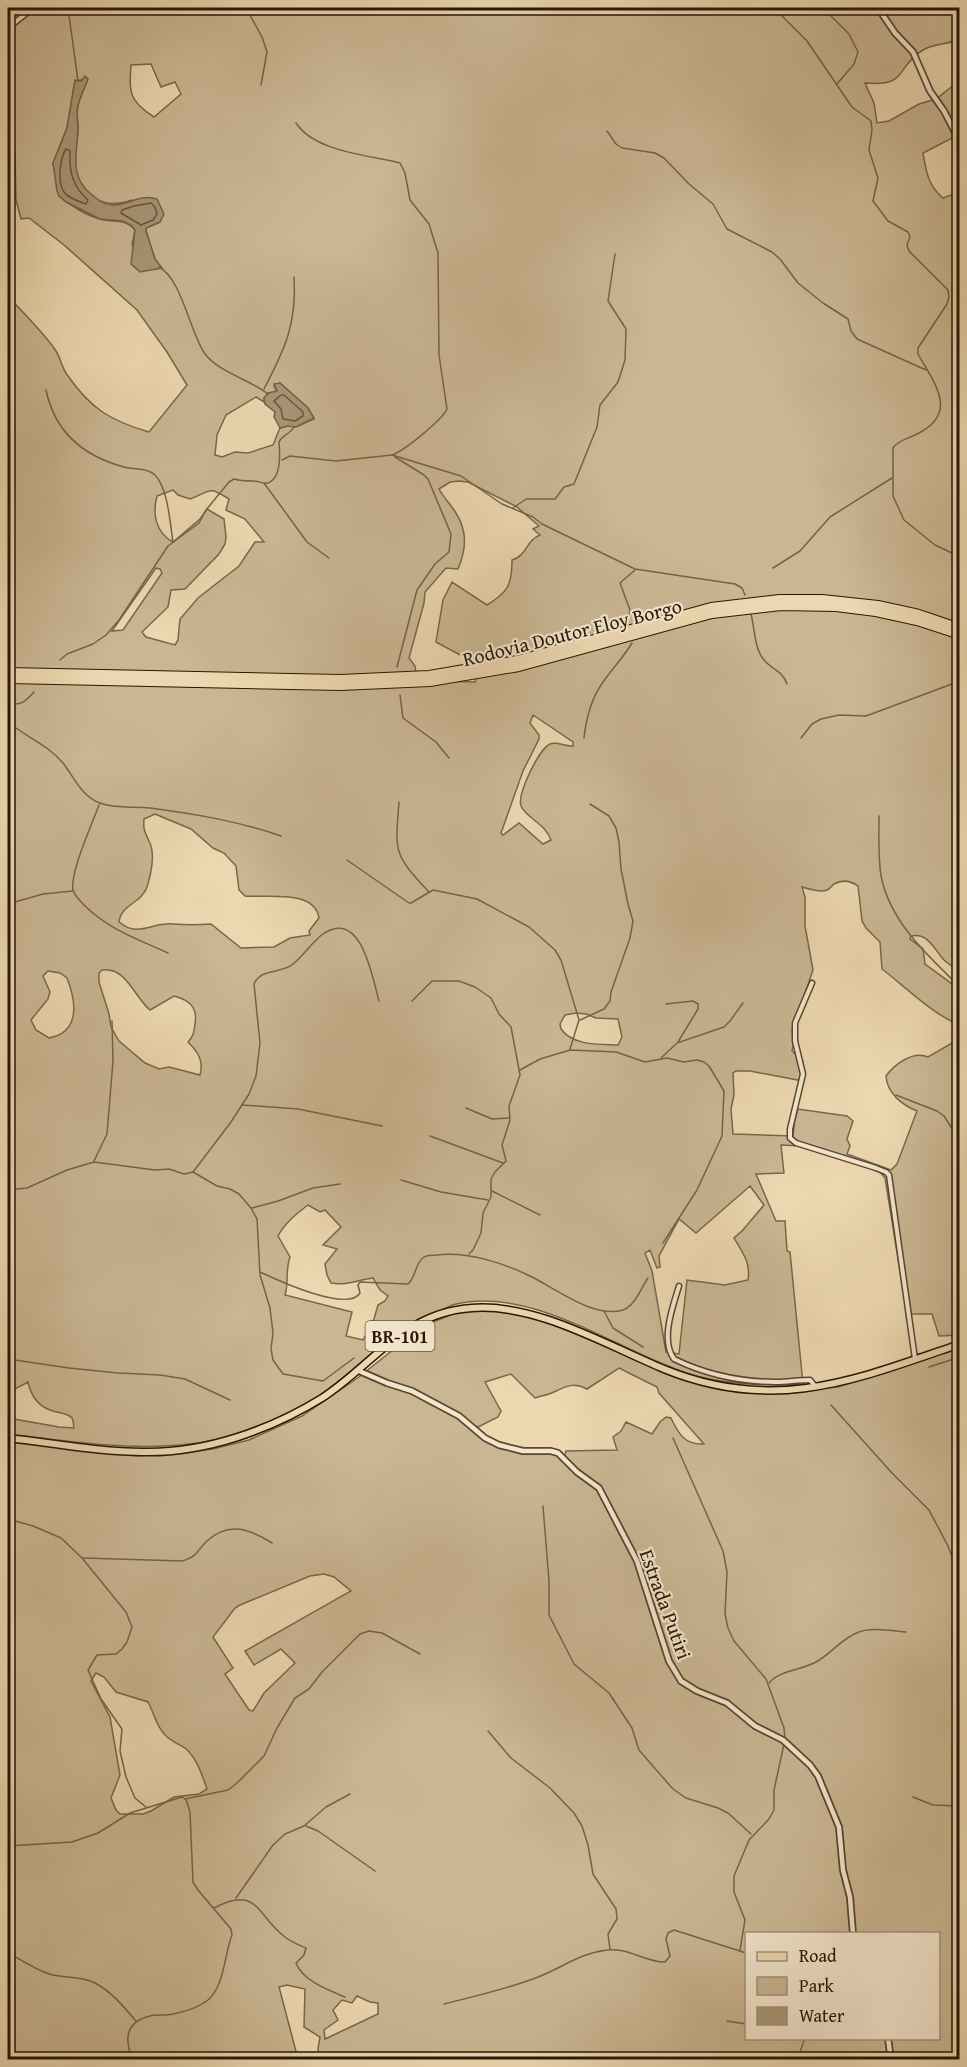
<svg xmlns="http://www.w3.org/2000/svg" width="967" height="2067" viewBox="0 0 967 2067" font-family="'Gentium Book Plus',serif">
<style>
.green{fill:#cab693;stroke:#78664c;stroke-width:1.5;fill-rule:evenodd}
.water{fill:#a99576;stroke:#756249;stroke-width:1.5}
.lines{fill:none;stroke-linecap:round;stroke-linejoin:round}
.shore{stroke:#68563e;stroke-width:1.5}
.stream{stroke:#756249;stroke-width:1.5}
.minor-casing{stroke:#584630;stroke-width:7}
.tertiary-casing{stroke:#584630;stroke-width:8}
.primary-casing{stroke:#261606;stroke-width:9}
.motorway-casing{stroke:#261606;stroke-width:10}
.minor{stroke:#f3e5cc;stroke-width:4}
.tertiary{stroke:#f3e5cc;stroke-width:4.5}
.primary{stroke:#ecd7b0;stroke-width:6}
.motorway{stroke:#ecd7b0;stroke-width:8}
.labels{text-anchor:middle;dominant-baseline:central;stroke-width:4.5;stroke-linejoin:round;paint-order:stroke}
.shield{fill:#f3e5cc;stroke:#645441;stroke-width:1.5}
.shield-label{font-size:18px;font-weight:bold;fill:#261606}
.street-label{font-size:20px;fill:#261606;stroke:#f3e5cc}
</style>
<rect width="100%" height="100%" fill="#ecd7b0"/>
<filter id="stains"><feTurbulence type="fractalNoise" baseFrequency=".00333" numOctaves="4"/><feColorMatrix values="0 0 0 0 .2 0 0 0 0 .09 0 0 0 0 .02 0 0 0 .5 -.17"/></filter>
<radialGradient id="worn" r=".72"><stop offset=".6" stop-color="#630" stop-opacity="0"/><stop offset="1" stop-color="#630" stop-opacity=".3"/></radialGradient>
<g class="green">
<path d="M8,8H959V39C948,45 934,43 923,50C895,67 909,87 865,83L874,103L877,123L889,121L919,104L936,99L959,81V148L954,137L923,153C926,171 928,186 943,198L960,192L959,972C955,967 949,965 944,960C934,949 928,932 911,936L910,939L923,949L925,964L959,989V1024C937,1018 902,984 882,969L880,942L866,928L862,921L858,886C851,881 843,879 834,884C832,885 830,889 827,890C820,893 809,889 802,887L805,897V926L813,970L792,1031L794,1043L792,1051L803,1061V1081L750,1071H736L733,1073L734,1095L731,1109L733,1134L793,1136L795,1119L798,1109L847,1116L853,1121L847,1139L850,1146L847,1154L891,1170L897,1164L917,1111C902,1105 887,1093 886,1076C894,1065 913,1050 928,1057L959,1039V1335L939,1336L932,1314H907L885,1178L879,1171L802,1146L781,1145L784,1173L756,1174L776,1221H785L787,1251L790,1252L803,1384C764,1386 724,1385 686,1373C617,1350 532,1286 456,1304C450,1305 445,1309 439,1311C430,1315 419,1318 410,1324C379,1344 353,1373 322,1394C220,1465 122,1448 8,1434V1418L59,1427L74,1428C73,1425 74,1421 72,1418C68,1413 59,1413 53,1411C39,1407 31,1396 28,1382L13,1390L8,1399V296C22,312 44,333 56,351C61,359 62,369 68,376C91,409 111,421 149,432L187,385L167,352L137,310L64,245L29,218L21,219L16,200L15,153L11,143H8ZM151,64L161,87L175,82L181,94L154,117C129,101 129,93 131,65ZM87,79C85,88 80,96 78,105C76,113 78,121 78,129C78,139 75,150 75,161C76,194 102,211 132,200L160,222L146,228V231L155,259L161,268L145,270L132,245L135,230C126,218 113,223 100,219C87,216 70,205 59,196L53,163L67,128L75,81ZM280,383L308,408L314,419L296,427L288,426L280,428L273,445L248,453L235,452L222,457L215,455L217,435L226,415L256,397L264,402V398L277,391L274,386ZM459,481L468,482L517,507L539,526L533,529L540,535C526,540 527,556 512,560C512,585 508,592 487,605L452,582L443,600L436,642L464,657L467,669L477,676L475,682L443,681L416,673L415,666L409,658L424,603L425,592L446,568L458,569C466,550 468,532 456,513C451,505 444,498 439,489L450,482ZM173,490L178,495L190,499C212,491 207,485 229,499L226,510L245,519L264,542H255L239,566L198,598L180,619L178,640L175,645L146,637L142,632L168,607L171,590L185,589L219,554L225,544L226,537L224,519L207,509L200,519L173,542C156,533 152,514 157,496ZM156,568L160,569L162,573L123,630L112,631ZM533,715L573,742V746C565,747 557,741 550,744C539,749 517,794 521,806C526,818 546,824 551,840L543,844L519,823L503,835L501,833L523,771L539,739V735L530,723ZM155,814L191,829L213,848L224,853L236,866L239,890L245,896C266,898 315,889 319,918L309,931L310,935L290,938L274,947L241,948L211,924C198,925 186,925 173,924C152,922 138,938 119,922C121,904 141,904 147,887C151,874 156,854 149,841C145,832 143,830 144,819ZM102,970C127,967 134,997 150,1010L174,996C189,1000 198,1007 195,1024C194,1031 194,1036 188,1042C198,1052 204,1061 200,1075L169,1067L159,1069L145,1063L119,1041L111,1027L109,1014L99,982V973ZM48,971L60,973L67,978C76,1001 81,1032 49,1038L36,1030L31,1020L48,999L50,992L43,976ZM576,1013L586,1014L596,1018L618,1019L622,1037L618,1045C599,1044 573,1046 561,1029L560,1024L565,1015ZM750,1186L764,1205L742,1231L734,1238C742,1252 751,1262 748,1280L725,1285L687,1280L679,1354L666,1352L652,1271L645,1253L650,1250L657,1268L660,1267L659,1256L679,1219L696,1233ZM308,1205L320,1212L325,1210L341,1227L323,1245L337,1249L325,1264L327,1275L331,1283C346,1286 358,1280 373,1278L380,1290L388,1296L385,1301L378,1305L374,1319L363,1340L346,1336L352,1312L285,1295C289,1282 285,1271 290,1257L278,1236C285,1223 296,1214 308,1205Z"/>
<path d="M489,1309L530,1314L673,1375L709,1386L773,1393L838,1387L891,1371L959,1347V2059H320L318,2049L320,2037L304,2027L305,1989L287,1985L279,1987L298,2059H8V1442L138,1456L213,1449L249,1440L302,1416L359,1377L423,1326L463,1310ZM619,1368L657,1387L659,1393L704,1444C685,1445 679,1435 671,1418L666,1417L660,1422L652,1434L626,1422L621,1431L613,1437L617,1450L566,1451L565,1455L561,1456L495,1444L476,1428L498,1417L501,1411L485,1382L511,1374L535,1398C541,1396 548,1395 554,1392C566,1386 575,1382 587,1389ZM324,1574L334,1577L351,1591L245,1651L254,1665L281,1649L295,1663L264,1693L253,1711L249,1710L225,1674L233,1668L213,1637L235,1608L240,1605L310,1576ZM96,1673L104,1677L116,1692L148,1702C154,1713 156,1726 165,1735C171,1741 178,1744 185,1748C197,1758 202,1775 207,1789L199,1794L174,1797L151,1811L143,1814H120L116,1810L111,1798L120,1775L110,1717L91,1681ZM746,1934H938V2038H746ZM357,1996L370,2002L378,2003V2014L325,2039L324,2030L338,2020L333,2010L342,2000L352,2003Z"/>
</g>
<g class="water">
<path d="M85,76L88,79C85,88 80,96 78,106C76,113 78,121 78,129C77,153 69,177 91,194C97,199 103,204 111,205C127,206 141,193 157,199L164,214L160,222L146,228V231L155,259L162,268L140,272L131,264L135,230L132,226L123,221L100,219L66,202L59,196L57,191L53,163L67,128L75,80L81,81Z"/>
<path d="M280,383L308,408L314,418L296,427L288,426L280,428L274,417L275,412L265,404L264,398L268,393L277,391L274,384Z"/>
</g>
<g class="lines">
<g class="shore">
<path d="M66,149L70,151C69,171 72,186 88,200L86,204C80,202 68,198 64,192C57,182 60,158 66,149Z"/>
<path d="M151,203L155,207L157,214L153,220L141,225L121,213L122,210L134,206Z"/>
<path d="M281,395H284L303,412V416L295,421L283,419L281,409L274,401Z"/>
</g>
<g class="stream">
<path d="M68,8L78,81"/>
<path d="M246,8L262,37L267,52L261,85"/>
<path d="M774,8L807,41L852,107L871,121L872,130L869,150L878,178L873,201L888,221L908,232L910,237L907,245L909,251L948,290L949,297L947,304L918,348V354C934,383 960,413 917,434C910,438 898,440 893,448V496L904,520L935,545L952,553L960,560"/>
<path d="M823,8L849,34L858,52L854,64L837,84"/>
<path d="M296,123C315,152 369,155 400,163L405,173L410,200L429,224L438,253L439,355L447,409C442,420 404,451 392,455"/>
<path d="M607,131L616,144L622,148L655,153L664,158L689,184L713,204L727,229L772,252L780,259L798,283L823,303L848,319L851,331L857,339L926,370"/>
<path d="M159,267C182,279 190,333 205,354C220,373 249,379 268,394"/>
<path d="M264,389C285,349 297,323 294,277"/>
<path d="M46,390C55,433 83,456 124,467C134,470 146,467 155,475C168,488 170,523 173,542"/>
<path d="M395,457L424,475L428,479L451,534L449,552L435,564L417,590L397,667"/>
<path d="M282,460L290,456L336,461L392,455L461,476L502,504L533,517L542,524L635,569L735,584L742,588L745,595"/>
<path d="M264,483L307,542L329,558"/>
<path d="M513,508L526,499H555L564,487L574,484L597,427L600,405L618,382L625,360L626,329L608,301L615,254"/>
<path d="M773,568L800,551L830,517L892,478"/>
<path d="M751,614C755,629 754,648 764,660C771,669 783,671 787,684"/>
<path d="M628,620L630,610L620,583L635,570"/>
<path d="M956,642L960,649"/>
<path d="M60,660L67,654L93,644L106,635L119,620L168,546L199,523L206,510L229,482L234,479C241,481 246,481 253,481C258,481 263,484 268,483C282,478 280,453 279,442C282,435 290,434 294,427"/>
<path d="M400,695L403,718L436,742L449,758"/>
<path d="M8,703C21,706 25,702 34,692"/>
<path d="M8,722C26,737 47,744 63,763C74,777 82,797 100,803C115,809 134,806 150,808C195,814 238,821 281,836"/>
<path d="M584,738C586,720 591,700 601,685C611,670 623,658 632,643"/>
<path d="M801,738L812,724L821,719L839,715L866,716L960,681"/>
<path d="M399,802C395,852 393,854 429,892"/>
<path d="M99,805C92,824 70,872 73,890C75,896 79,900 84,905C108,929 137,939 168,953"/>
<path d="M879,816C879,835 878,856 881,876C890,922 928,956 960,987"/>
<path d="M347,860L409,903H411L433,890L477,899L529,927L555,950L561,960L579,1020L570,1049"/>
<path d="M8,904L43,894L73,891"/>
<path d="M412,1001L432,981H459L475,987L491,998L499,1014L511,1027L520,1075L509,1106L510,1120L502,1145L506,1161L495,1172L491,1179V1197L483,1213L481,1233L473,1250L469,1254"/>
<path d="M666,1004L693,1001L698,1004V1009L678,1042"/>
<path d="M580,1020L604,1009L610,1001L611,992L630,938L633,921L628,904L621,869L619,842L616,828L609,816L590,804"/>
<path d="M661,1058L677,1043L724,1027L730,1021L743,1003"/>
<path d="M520,1070L540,1059L570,1050L616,1052L645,1062L667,1058L684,1062L697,1060L704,1062L709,1066L724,1091L722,1136L697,1190L663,1243"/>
<path d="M896,1095L937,1111L944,1116L960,1141"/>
<path d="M242,1105L298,1109L382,1126"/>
<path d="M466,1108L492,1119L509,1118"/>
<path d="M430,1136L503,1163"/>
<path d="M94,1161L107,1134L113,1061L112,1021"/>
<path d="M193,1172L231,1122L249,1094L256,1076L260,1043L254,984C261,968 281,974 293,964C304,955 312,942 323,934C361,908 372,976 379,1001"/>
<path d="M401,1180L441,1192L488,1200"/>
<path d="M8,1190L27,1188L67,1170L94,1162L155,1170L169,1169L184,1174L193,1172L217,1186L230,1189L239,1194L251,1208L257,1219L260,1275L270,1308L273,1333L271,1349L273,1360L283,1374L323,1381L354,1358"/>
<path d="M492,1191L540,1215"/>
<path d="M252,1208L278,1201L313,1188L340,1184"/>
<path d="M260,1272C277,1280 348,1313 360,1293L358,1285L360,1282L408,1284C417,1276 414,1264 424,1257C428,1255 433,1255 437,1255C467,1251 503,1263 530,1276C555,1288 594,1319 623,1310C635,1306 641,1288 648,1278"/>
<path d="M604,1311L613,1328L643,1347"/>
<path d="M8,1359L69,1368L118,1373L160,1375L185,1379L230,1400"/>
<path d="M929,1367L960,1357"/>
<path d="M831,1405L892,1473L929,1510L948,1546L960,1577"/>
<path d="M673,1438L723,1551L727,1572L725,1614L728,1628L734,1641L766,1679L784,1728L785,1739"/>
<path d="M543,1506L549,1581V1615L574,1664L609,1693L632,1728L639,1750L673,1789L686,1798L718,1808L728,1813L751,1834"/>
<path d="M8,1519L33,1526L61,1538L82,1558L126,1612L132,1627L127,1642L122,1649L116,1654L97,1655L88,1670L101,1699L122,1729L120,1751L126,1777L135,1798L146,1807"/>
<path d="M83,1558L182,1561C199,1556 196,1551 207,1541C229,1521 250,1529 272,1543"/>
<path d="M960,1596L952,1641L954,1689L960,1706"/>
<path d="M769,1683C780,1670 802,1670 816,1662C831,1654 843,1637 859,1632C873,1627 892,1631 906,1632"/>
<path d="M488,1731L511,1758L550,1788L574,1813L582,1826L588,1845L593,1874L616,1909L617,1919L608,1934L610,1949"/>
<path d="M913,1797L933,1805L960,1806"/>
<path d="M306,1826L318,1831L375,1871"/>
<path d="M8,1846L72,1842L98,1833L130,1813L182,1797L185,1799L228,1790L237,1783L264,1756L277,1728L295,1698L309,1689L322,1672L360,1634L369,1631L382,1633L420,1654"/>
<path d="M236,1898L273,1845L285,1834L304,1826L326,1807L350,1794"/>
<path d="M214,1908C259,1884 257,1917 285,1937C291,1942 299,1945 306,1948L304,1955L296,1963C303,1981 328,1990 345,1997"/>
<path d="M740,1950L745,1920L734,1892V1876L749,1840L769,1819L774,1810V1790L784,1744"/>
<path d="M11,1954C24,1962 38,1971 53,1975C67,1978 82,1976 95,1983C112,1992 124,2007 136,2021"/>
<path d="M444,2004C475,1996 508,1989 538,1977C562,1968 580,1953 607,1950C627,1947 648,1963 665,1962L670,1956L666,1939L668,1933L674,1930L746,1953"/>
<path d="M727,2021L746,2024"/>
<path d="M133,2060C124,2040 125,2022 150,2016C157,2014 165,2016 173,2014C184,2012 199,2007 208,2000C225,1985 224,1955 232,1935L231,1929L198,1890L193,1882L190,1812L186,1799"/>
<path d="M797,2060L805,2038"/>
</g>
<defs>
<g id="minor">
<path d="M8,28L33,8"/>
<path d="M812,983L795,1023V1041L803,1074L790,1129V1138L796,1143L876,1168L886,1172L889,1175L915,1359"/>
<path d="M679,1286C673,1306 660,1340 674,1359C707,1375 740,1382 776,1382C787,1382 798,1380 810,1380L815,1386"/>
</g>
<g id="tertiary">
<path d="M878,8L895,33L913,52L930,91L944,111L960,142"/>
<path d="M357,1370L387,1383L412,1391L459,1416L485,1438L499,1445L523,1451H551L558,1453L577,1472L599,1488L637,1561L669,1661L681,1681L697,1691L727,1703L755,1726L783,1740L810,1765L818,1776L839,1827L843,1870L850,1897L853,1934"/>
<path d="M888,2038L891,2060"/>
</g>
<path id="primary" d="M8,1438C53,1443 99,1452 144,1452C206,1453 270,1430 322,1398C373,1365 404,1312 472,1308C536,1303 606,1345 664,1369C774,1414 855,1380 960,1344"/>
<g id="motorway">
<path d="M8,672L340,679L429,675L517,660L711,607L780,599H822L878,605L919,614L960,628"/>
<path d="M8,679L340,686L430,682L519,667L712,614L781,606L836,607L876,612L917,621L960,635"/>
</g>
</defs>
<use href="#minor" class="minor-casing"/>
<use href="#tertiary" class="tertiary-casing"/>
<use href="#primary" class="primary-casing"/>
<use href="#motorway" class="motorway-casing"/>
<use href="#minor" class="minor"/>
<use href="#tertiary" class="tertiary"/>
<use href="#primary" class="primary"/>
<use href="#motorway" class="motorway"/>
</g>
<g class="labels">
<rect class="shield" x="365.5" y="1321" width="69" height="30" rx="4.5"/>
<g class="shield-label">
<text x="400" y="1336">BR-101</text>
</g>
<g class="street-label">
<text transform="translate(572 632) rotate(-14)">Rodovia Doutor Eloy Borgo</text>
<text transform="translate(666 1604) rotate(70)">Estrada Putiri</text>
</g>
</g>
<rect width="967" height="2067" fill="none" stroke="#ecd7b0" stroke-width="30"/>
<rect x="9" y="9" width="949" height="2049" fill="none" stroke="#261606" stroke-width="3"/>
<rect x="15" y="15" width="937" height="2037" fill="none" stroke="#261606" stroke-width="1.5"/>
<rect x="745" y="1932" width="195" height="108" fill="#f3e5cc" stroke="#a1927d" stroke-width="1.5"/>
<rect x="757" y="1952" width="30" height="9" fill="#ecd7b0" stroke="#a1927d" stroke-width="1.5"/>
<text x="799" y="1962" font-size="18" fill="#261606">Road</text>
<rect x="757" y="1977" width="30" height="18" fill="#cab693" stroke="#a1927d" stroke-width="1.5"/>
<text x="799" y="1992" font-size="18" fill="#261606">Park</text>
<rect x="757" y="2007" width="30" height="18" fill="#a99576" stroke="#a1927d" stroke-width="1.5"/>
<text x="799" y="2022" font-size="18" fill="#261606">Water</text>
<rect width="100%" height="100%" filter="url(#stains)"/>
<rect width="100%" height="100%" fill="url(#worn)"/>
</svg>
